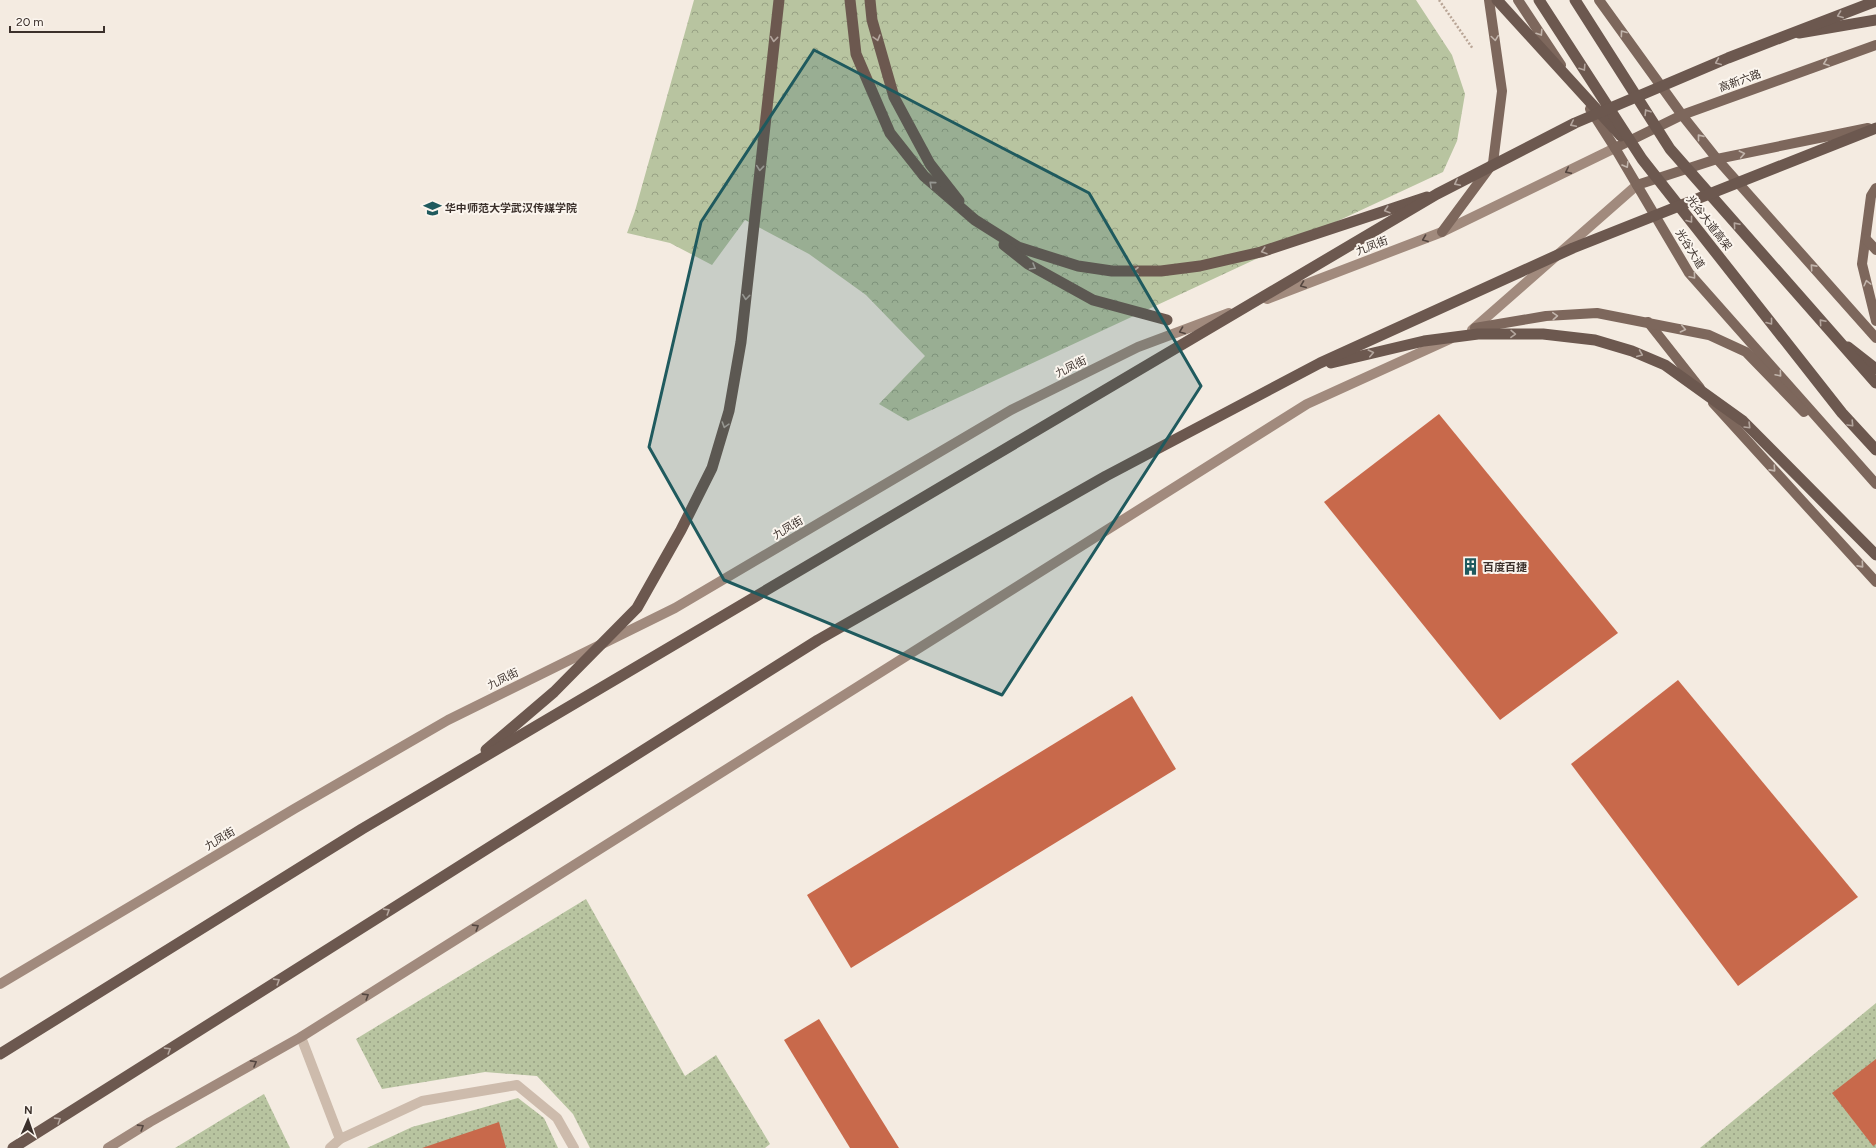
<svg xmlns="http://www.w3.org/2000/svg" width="1876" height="1148" viewBox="0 0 1876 1148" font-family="Figtree,'Noto Sans SC',sans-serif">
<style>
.grass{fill:url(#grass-dots)}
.forest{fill:url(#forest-crowns)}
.building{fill:#c8694b}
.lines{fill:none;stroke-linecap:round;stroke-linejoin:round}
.path{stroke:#b9a596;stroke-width:2.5;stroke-dasharray:2 2;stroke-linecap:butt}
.service{stroke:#cdbbac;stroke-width:10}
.secondary{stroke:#a18a7d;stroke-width:10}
.primary{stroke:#7d675c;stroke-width:10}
.trunk{stroke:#6c584f;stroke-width:11}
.trunk-bridge{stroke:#6c584f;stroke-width:11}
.oneway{stroke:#b4a69e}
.oneway2{stroke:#c2b5ac}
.oneway3{stroke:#544640}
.marked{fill:#1f5a5e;fill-opacity:0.2;stroke:#1f5a5e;stroke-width:3;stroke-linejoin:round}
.labels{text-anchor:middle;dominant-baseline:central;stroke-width:4;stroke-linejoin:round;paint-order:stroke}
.street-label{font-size:11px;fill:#3b302b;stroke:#fbf5ee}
.poi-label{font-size:11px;font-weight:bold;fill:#3b302b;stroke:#fbf5ee;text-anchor:start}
</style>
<defs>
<pattern id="grass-dots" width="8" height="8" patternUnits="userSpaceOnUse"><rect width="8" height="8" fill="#b8c4a0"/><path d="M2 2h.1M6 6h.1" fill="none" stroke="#97a083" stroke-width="1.8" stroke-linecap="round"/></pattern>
<pattern id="forest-crowns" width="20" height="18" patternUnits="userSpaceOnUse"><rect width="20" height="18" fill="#b8c4a0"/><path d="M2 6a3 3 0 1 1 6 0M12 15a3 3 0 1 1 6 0" fill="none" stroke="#97a083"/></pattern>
</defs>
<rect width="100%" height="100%" fill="#f4ebe1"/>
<g class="grass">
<path d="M586,899L685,1076L716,1055L770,1144L765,1148H590L573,1114L537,1076L485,1072L382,1089L356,1039Z"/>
<path d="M1876,1003V1148H1700Z"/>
<path d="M264,1094L290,1148H175Z"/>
<path d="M518,1098L544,1118L558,1148H367L412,1127Z"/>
</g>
<path class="forest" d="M694,0H1416L1452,55L1465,94L1457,141L1443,172L908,421L879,404L925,356L866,295L809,254L745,220L712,265L670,243L627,233L635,211Z"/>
<g class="building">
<path d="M1439,414L1618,633L1500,720L1324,502Z"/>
<path d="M1678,680L1858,897L1738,986L1571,764Z"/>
<path d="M1132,696L1176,769L851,968L807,895Z"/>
<path d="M819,1019L899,1148H850L784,1040Z"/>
<path d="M1876,1059V1144L1873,1146L1832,1093Z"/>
<path d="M499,1122L506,1148H422Z"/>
</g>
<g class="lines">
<path class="path" d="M1439,0L1473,49"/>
<g class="service">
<path d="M301,1037L340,1139"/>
<path d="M330,1148L340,1139L422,1101L517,1085L557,1118L574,1148"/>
</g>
<g class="secondary">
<path d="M1267,299L1442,232L1615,148"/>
<path d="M1472,330L1637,185"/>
<path d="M0,984L294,809L448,720L675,608L1011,410L1138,347L1229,313"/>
<path d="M108,1148L150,1122L301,1037L1307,404L1450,339"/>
</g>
<g class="primary">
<path d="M1518,0L1561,65"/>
<path d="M1599,0L1682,115L1717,159L1876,338"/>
<path d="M1590,109L1615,148L1689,273L1876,484"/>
<path d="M1615,148L1682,115L1876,45"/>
<path d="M1637,185L1717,159L1868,128"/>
<path d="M1876,188L1871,196L1862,264L1876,321"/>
<path d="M1442,232L1493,163L1502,91L1489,0"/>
<path d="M1866,239L1876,250"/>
<path d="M1648,322L1700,388"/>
<path d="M1475,328L1546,316L1597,313L1709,335L1746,352L1804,412"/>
<path d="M1713,403L1876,582"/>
</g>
<g class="trunk">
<path d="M850,0L856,54L890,133L924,176L975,220L1018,247L1078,266L1112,271H1161L1200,266L1261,252L1427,197"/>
<path d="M870,0L872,20L894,97L930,164L959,201"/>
<path d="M1799,33L1876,20"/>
<path d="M1004,245L1028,264L1093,300L1167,320"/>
<path d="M1848,347L1876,369"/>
</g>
<g class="trunk-bridge">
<path d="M1497,0L1621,136"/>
<path d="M1539,0L1642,159L1842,413L1876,450"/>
<path d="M1575,0L1670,149L1876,383"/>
<path d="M1331,363L1424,341L1478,334H1543L1595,340L1632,351L1665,365L1743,421L1876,555"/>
<path d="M486,750L554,692L637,608L681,530L712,468L729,411L741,342L779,0"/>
<path d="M0,1054L362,829L1437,194L1575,123L1728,58L1876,1"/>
<path d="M13,1148L818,640L1106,476L1320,363L1573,248L1876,128"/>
</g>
</g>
<defs><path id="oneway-chevron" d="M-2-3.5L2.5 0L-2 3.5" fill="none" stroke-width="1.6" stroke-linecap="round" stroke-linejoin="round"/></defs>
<g class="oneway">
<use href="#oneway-chevron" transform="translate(1840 15) rotate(159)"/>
<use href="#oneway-chevron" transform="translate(877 38) rotate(74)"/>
<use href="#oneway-chevron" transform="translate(774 39) rotate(96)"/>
<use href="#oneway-chevron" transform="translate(1718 62) rotate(157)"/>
<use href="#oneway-chevron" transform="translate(1583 68) rotate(57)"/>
<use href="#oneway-chevron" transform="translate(1647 112) rotate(-122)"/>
<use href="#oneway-chevron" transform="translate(1573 124) rotate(154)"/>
<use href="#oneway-chevron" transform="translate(760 168) rotate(96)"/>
<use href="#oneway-chevron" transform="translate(1457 183) rotate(153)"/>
<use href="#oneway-chevron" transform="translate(932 184) rotate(-139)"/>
<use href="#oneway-chevron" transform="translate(1387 210) rotate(162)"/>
<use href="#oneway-chevron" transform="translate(1690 220) rotate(52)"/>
<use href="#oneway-chevron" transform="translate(1736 225) rotate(-131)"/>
<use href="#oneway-chevron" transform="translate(1264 251) rotate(163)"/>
<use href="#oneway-chevron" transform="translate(1033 267) rotate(30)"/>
<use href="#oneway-chevron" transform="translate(1136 271) rotate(180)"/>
<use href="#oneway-chevron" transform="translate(746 297) rotate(96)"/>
<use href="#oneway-chevron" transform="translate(1770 322) rotate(52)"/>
<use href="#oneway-chevron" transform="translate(1822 322) rotate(-131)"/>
<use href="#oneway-chevron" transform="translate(1513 334) rotate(1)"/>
<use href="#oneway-chevron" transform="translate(1371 353) rotate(-13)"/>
<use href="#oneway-chevron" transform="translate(1640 354) rotate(23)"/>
<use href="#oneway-chevron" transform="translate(1851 424) rotate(47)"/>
<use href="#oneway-chevron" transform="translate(725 425) rotate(107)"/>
<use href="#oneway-chevron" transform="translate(1748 426) rotate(45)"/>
<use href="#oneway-chevron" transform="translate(387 911) rotate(-32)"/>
<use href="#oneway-chevron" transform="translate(277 981) rotate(-32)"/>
<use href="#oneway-chevron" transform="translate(168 1050) rotate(-32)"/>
<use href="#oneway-chevron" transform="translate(58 1120) rotate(-32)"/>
</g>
<g class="oneway2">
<use href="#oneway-chevron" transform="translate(1540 33) rotate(57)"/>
<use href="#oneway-chevron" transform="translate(1623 33) rotate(-126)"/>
<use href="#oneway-chevron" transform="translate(1495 38) rotate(82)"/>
<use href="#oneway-chevron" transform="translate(1826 63) rotate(160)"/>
<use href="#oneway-chevron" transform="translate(1700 137) rotate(-129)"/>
<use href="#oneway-chevron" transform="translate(1742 154) rotate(-12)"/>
<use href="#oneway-chevron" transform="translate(1626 165) rotate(59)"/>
<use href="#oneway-chevron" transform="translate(1813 267) rotate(-132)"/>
<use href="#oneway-chevron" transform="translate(1693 276) rotate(50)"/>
<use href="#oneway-chevron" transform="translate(1867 283) rotate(-104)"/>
<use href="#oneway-chevron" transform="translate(1555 316) rotate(-4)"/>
<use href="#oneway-chevron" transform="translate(1683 329) rotate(12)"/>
<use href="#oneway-chevron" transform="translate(1779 374) rotate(49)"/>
<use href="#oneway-chevron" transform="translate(1773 469) rotate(48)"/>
<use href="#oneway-chevron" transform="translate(1861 565) rotate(48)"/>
</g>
<g class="oneway3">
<use href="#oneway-chevron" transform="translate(1568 171) rotate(154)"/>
<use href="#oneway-chevron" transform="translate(1425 239) rotate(159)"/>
<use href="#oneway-chevron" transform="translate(1303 285) rotate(159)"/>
<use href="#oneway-chevron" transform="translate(1182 331) rotate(159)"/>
<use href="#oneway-chevron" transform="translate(476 927) rotate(-32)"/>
<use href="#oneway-chevron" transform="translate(366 996) rotate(-32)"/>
<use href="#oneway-chevron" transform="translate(254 1063) rotate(-29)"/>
<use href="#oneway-chevron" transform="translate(141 1127) rotate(-32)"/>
</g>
<path class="marked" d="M814,50L1089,193L1201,386L1002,695L724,580L649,447L701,222Z"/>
<defs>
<symbol id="university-bare" viewBox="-9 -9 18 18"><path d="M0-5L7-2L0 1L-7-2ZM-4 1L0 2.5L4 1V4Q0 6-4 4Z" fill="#1f5a5e" stroke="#fbf5ee" stroke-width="2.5" paint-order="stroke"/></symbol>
<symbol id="building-bare" viewBox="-9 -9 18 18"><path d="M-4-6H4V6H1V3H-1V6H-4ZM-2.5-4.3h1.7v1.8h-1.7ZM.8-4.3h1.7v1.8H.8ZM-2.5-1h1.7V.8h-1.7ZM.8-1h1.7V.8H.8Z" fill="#1f5a5e" stroke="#fbf5ee" stroke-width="2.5" paint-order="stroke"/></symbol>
</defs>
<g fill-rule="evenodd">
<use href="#university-bare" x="420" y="196" width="25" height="25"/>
<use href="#building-bare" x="1458" y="554" width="25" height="25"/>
</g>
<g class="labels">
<g class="street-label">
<text transform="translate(1740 81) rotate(-20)">高新六路</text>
<text transform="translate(1709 223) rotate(52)">光谷大道高架</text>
<text transform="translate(1372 246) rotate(-21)">九凤街</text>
<text transform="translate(1690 249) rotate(58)">光谷大道</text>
<text transform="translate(1071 367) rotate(-26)">九凤街</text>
<text transform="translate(788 528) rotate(-31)">九凤街</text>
<text transform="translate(503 679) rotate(-26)">九凤街</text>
<text transform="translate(220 839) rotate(-31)">九凤街</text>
</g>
<g class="poi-label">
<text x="445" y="208">华中师范大学武汉传媒学院</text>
<text x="1483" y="567">百度百捷</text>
</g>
</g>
<g transform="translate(28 1120) rotate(2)" stroke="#fbf5ee" stroke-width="3" paint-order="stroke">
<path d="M0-3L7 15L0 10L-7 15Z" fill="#3b302b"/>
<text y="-6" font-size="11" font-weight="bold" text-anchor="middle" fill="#3b302b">N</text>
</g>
<path d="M10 26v6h94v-6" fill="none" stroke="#3b302b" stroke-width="2"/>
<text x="16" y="26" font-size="12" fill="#3b302b" stroke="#fbf5ee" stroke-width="3" paint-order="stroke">20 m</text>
</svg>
